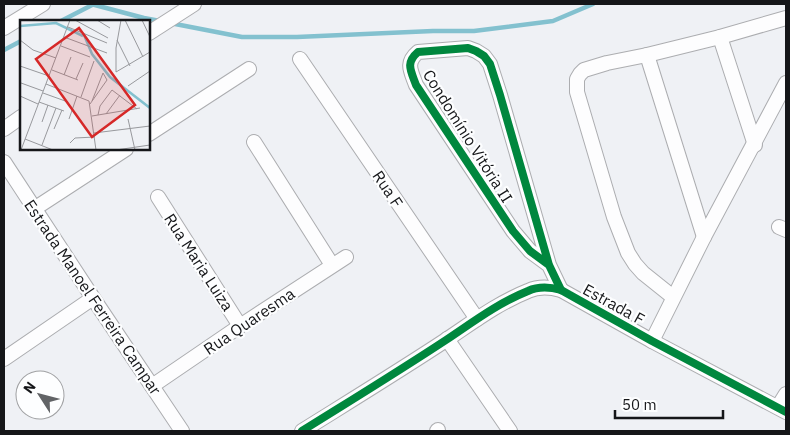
<svg xmlns="http://www.w3.org/2000/svg" width="790" height="435" viewBox="0 0 790 435" font-family="'IBM Plex Sans',sans-serif">
<style>
.lines{fill:none;stroke-linecap:round;stroke-linejoin:round}
.stream{stroke:#83c1cf;stroke-width:4.5}
.minor-casing{stroke:#acadb0;stroke-width:16}
.minor{stroke:#fdfdfe;stroke-width:14}
.cycleway-casing{stroke:#fdfeff;stroke-width:11}
.cycleway{stroke:#00873e;stroke-width:8}
.labels{text-anchor:middle;dominant-baseline:central;stroke-width:4.5;stroke-linejoin:round;paint-order:stroke}
.street-label{font-size:16px;fill:#151619;stroke:#fdfeff}
.inset-river{fill:none;stroke:#83c1cf;stroke-width:2.5}
.inset-road{fill:none;stroke:#98999d;stroke-width:1}
.view{fill:#d62828;fill-opacity:0.15;stroke:#d62828;stroke-width:2.5}
.inset-edge{fill:none;stroke:#151619;stroke-width:2.5}
</style>
<rect width="100%" height="100%" fill="#eff1f5"/>
<g class="lines">
<g class="stream">
<path d="M91,4L144,18L160,21"/>
<path d="M61,21L94,4"/>
<path d="M170,23L242,37H297L433,31H474L553,21L593,4"/>
<path d="M4,50L21,41"/>
</g>
<defs>
<g id="minor">
<path d="M4,28L43,4"/>
<path d="M149,33L194,4"/>
<path d="M720,37L755,145"/>
<path d="M647,55L704,237"/>
<path d="M300,59L477,319"/>
<path d="M4,129L21,117"/>
<path d="M149,134L249,69"/>
<path d="M254,142L332,265"/>
<path d="M4,162L93,298L182,431"/>
<path d="M158,197L240,326"/>
<path d="M34,209L126,149"/>
<path d="M779,227L786,230"/>
<path d="M549,265L530,251L513,231L416,85C411,71 405,63 418,52L468,48L476,51L484,56L490,64L500,95L549,265L561,290"/>
<path d="M673,297L643,273L635,264L628,253L614,217L577,92V79L580,74L584,70L607,63L647,55L720,37L786,18"/>
<path d="M447,339L510,431"/>
<path d="M652,341L704,237L786,83"/>
<path d="M4,359L93,298"/>
<path d="M152,386L240,326L346,257"/>
<path d="M778,407L786,394"/>
<path d="M302,431C350,401 399,371 446,340C473,322 498,303 528,291C539,286 550,287 561,290L652,341L786,412"/>
<path d="M437,431L438,430"/>
</g>
</defs>
<use href="#minor" class="minor-casing"/>
<use href="#minor" class="minor"/>
<defs>
<g id="cycleway">
<path d="M549,265L530,251L513,231L416,85C411,71 405,63 418,52L468,48L476,51L484,56L490,64L500,95L549,265L561,290"/>
<path d="M302,431C350,401 399,371 446,340C473,322 498,303 528,291C539,286 550,287 561,290L652,341L786,412"/>
</g>
</defs>
<use href="#cycleway" class="cycleway-casing"/>
<use href="#cycleway" class="cycleway"/>
</g>
<g class="labels">
<g class="street-label">
<text transform="translate(468 136) rotate(58)">Condomínio Vitória II</text>
<text transform="translate(388 189) rotate(56)">Rua F</text>
<text transform="translate(199 262) rotate(57)">Rua Maria Luiza</text>
<text transform="translate(93 297) rotate(56)">Estrada Manoel Ferreira Campar</text>
<text transform="translate(614 304) rotate(29)">Estrada F</text>
<text transform="translate(249 321) rotate(-34)">Rua Quaresma</text>
</g>
</g>
<g transform="translate(20 20)">
<rect width="130" height="130" fill="#eff1f5"/>
<path class="inset-river" d="M0,6L36,3L63,16M64,15L72,34L90,57L130,88"/>
<path class="inset-road" d="M55,0L88,18M77,0L90,8M101,0L96,28V52L130,32M105,0L123,37M122,0L130,17M48,7L87,23M44,17L87,33M0,20L13,30L36,38M97,20L110,46M41,26L70,37M0,46L29,56M32,50L58,60M44,55L51,37M56,59L63,43M1,63L23,71M26,64L69,81L76,130M108,66L130,51M23,73L48,82M0,76L18,84M61,77L74,41M19,82L44,91M70,84L87,60L83,53L72,81M86,94L100,75M78,95L80,86L92,70L117,89M72,96L120,88M49,99L57,76M108,99L115,130M22,102L28,85M34,109L42,90M74,113L130,106M5,119L33,130M50,123L55,118L75,117M22,125L36,88M1,130L50,0M96,130L130,125"/>
<path class="view" d="M59,8L115,85L72,117L16,39Z"/>
<rect width="130" height="130" class="inset-edge"/>
</g>
<rect width="790" height="435" fill="none" stroke="#151619" stroke-width="10"/>
<g transform="translate(40 395) rotate(306)"><circle r="24" fill="#fdfeff" stroke="#a0a1a3"/>
<path d="M0-4L9 19L0 12L-9 19Z" fill="#616366"/>
<text y="-8" font-size="14" font-weight="bold" text-anchor="middle" fill="#151619">N</text>
</g>
<path d="M615 410v8h108v-8" fill="none" stroke="#151619" stroke-width="2.5"/>
<text x="622" y="410" font-size="15" fill="#151619" stroke="#fdfeff" stroke-width="4" paint-order="stroke">50 m</text>
</svg>
